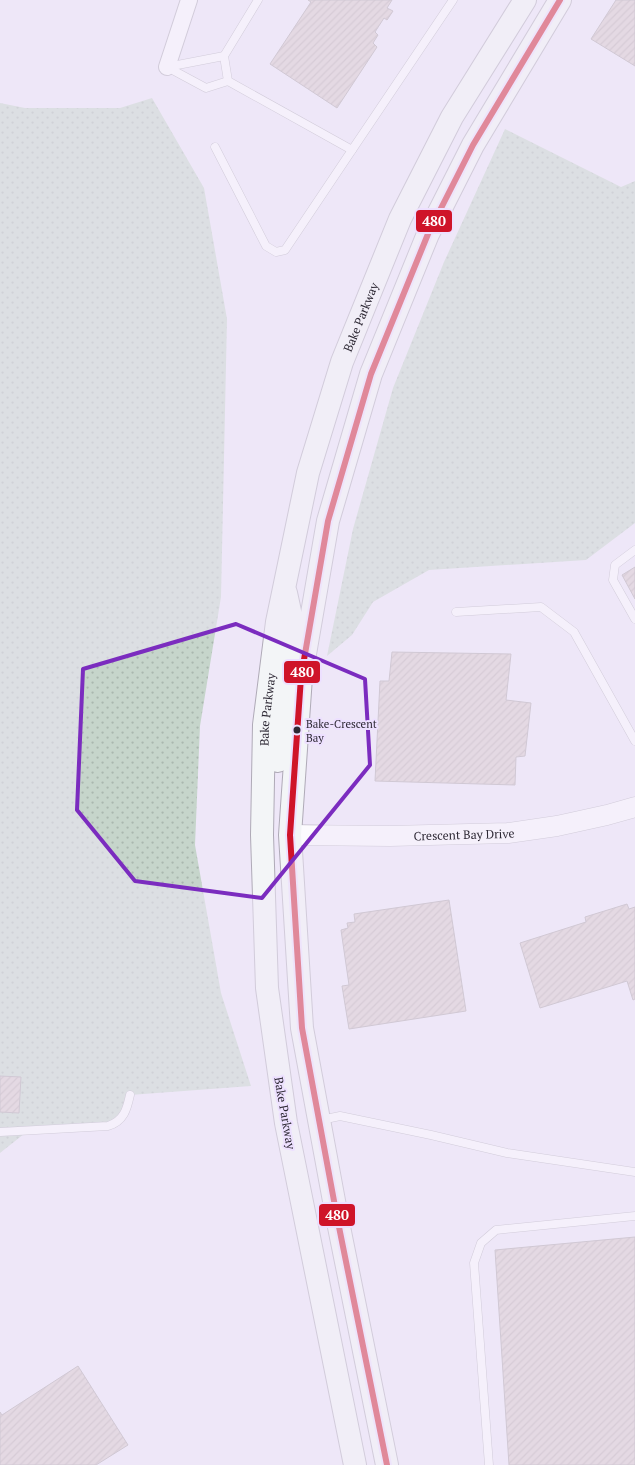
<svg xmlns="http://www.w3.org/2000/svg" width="635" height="1465" viewBox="0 0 635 1465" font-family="'PT Serif',serif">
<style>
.grass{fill:url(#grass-dots)}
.building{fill:url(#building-hatch);stroke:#aca3a9}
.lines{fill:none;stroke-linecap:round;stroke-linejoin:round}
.service-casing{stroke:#afaab7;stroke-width:9}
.minor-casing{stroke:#afaab7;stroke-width:18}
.tertiary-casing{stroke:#afaab7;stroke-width:21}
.secondary-casing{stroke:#afaab7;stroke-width:24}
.service{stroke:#fcfbfe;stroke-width:8}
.minor{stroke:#fcfbfe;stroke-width:16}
.tertiary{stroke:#fcfbfe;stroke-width:20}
.secondary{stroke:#f3f5f7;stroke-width:22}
.bus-1-casing{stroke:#ede0ff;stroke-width:10}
.bus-1{stroke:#cf1429;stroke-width:6}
.marked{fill:none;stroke:#7b2cbf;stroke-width:4;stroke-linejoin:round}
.bus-dot{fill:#2d2834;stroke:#ede0ff;stroke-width:2}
.labels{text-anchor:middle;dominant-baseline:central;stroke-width:4;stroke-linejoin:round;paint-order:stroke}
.bus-label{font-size:11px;fill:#2d2834;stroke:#ede0ff;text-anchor:start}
.street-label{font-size:12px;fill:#2d2834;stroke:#ede0ff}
.line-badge{stroke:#ede0ff;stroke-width:2}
.badge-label{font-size:14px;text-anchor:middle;font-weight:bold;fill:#fff}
</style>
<defs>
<pattern id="grass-dots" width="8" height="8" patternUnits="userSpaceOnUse" patternTransform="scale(1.25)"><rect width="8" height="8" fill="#c6d5cb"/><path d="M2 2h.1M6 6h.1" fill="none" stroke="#aab7af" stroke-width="1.8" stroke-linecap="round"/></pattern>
<pattern id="building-hatch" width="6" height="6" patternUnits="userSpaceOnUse" patternTransform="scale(1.25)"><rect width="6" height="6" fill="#d8c7ca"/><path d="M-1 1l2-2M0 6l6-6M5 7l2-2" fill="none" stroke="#baabae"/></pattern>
</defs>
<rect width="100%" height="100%" fill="#eee7f8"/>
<g class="grass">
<path d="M152,98L204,188L227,319L221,597L200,726L195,845L221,993L251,1086L130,1095L123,1117L108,1126L29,1130L0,1153V103L25,108H120Z"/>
<path d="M505,129L621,187L635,181V523L586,560L429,570L373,602L352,635L327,656L353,529L393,388L444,262Z"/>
</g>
<g class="building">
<path d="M308,0H392L387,8L393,11L387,20L384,18L375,32L378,35L373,43L377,47L337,108L270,64L311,2Z"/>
<path d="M616,0H635V66L591,39Z"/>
<path d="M635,567V599L622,575Z"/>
<path d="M392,652L511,654L506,700L531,703L525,756L516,757L515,785L375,781L380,681H389Z"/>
<path d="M449,900L466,1011L349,1029L342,986L349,985L341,930L348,928L347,923L355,922L354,914Z"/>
<path d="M627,904L629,909L635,907V999L633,1000L627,981L540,1008L520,943L586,922L585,917Z"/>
<path d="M0,1076L21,1077L19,1113L0,1112Z"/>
<path d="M635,1237V1465H509L495,1250Z"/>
<path d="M78,1366L128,1445L96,1465H0V1412L2,1415Z"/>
</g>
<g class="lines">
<defs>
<g id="service">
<path d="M258,0L224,56L228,81L352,150L453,0"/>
<path d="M167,67L206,88L228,81"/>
<path d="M167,67L224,56"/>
<path d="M215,147L266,246L276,252L285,250L352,150"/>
<path d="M635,550L615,565L613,580L635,619"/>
<path d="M456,612L541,607L574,632L635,741"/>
<path d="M321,1120L340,1116L431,1135L507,1153L635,1172"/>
<path d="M0,1132L108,1126C124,1121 127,1109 130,1095"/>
<path d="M489,1465L474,1263L481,1243L496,1230L635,1216"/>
</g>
<path id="minor" d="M167,67L189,0"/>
<g id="tertiary">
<path id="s1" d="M290,835L390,836L508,833L557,826L607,815L635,807"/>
</g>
<g id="secondary">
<path d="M278,761L281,713L293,625L286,593"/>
<path id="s2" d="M355,1465L286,1123L267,988L262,835L264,725L277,622L308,473L342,362L400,219L452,117L525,0"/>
<path d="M387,1465L337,1217L302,1028L290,835L301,677L328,521L371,374L428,234L473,145L560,0"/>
</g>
</defs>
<use href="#service" class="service-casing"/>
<use href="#minor" class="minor-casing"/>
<use href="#tertiary" class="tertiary-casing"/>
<use href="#secondary" class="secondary-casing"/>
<use href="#service" class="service"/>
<use href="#minor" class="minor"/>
<use href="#tertiary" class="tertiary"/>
<use href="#secondary" class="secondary"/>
<defs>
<path id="bus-1" d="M387,1465L337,1217L302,1028L290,835L301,677L328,521L371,374L428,234L473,145L560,0"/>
</defs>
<use href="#bus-1" class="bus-1-casing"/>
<use href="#bus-1" class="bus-1"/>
</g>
<path d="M0 0H635V1465H0ZM236,624L365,679L370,765L262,898L135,881L77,810L83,669Z" fill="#eee7f8" fill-opacity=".55" fill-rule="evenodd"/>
<path class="marked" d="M236,624L365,679L370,765L262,898L135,881L77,810L83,669Z"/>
<circle class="bus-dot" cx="297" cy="730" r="4.5"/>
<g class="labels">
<g class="bus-label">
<text x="306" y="724">Bake-Crescent<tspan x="306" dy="14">Bay</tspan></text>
</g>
<g class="street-label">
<text stroke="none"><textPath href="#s2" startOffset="1169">Bake Parkway</textPath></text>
<text stroke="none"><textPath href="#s2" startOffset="764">Bake Parkway</textPath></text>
<text stroke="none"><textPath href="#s1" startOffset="174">Crescent Bay Drive</textPath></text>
<text transform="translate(285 1113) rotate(80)">Bake Parkway</text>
</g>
</g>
<g class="line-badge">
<rect x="415" y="209" width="38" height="24" rx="5" fill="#cf1429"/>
<rect x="283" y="660" width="38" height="24" rx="5" fill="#cf1429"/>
<rect x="318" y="1203" width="38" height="24" rx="5" fill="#cf1429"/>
</g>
<g class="badge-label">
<text x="434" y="226">480</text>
<text x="302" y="677">480</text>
<text x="337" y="1220">480</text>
</g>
</svg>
